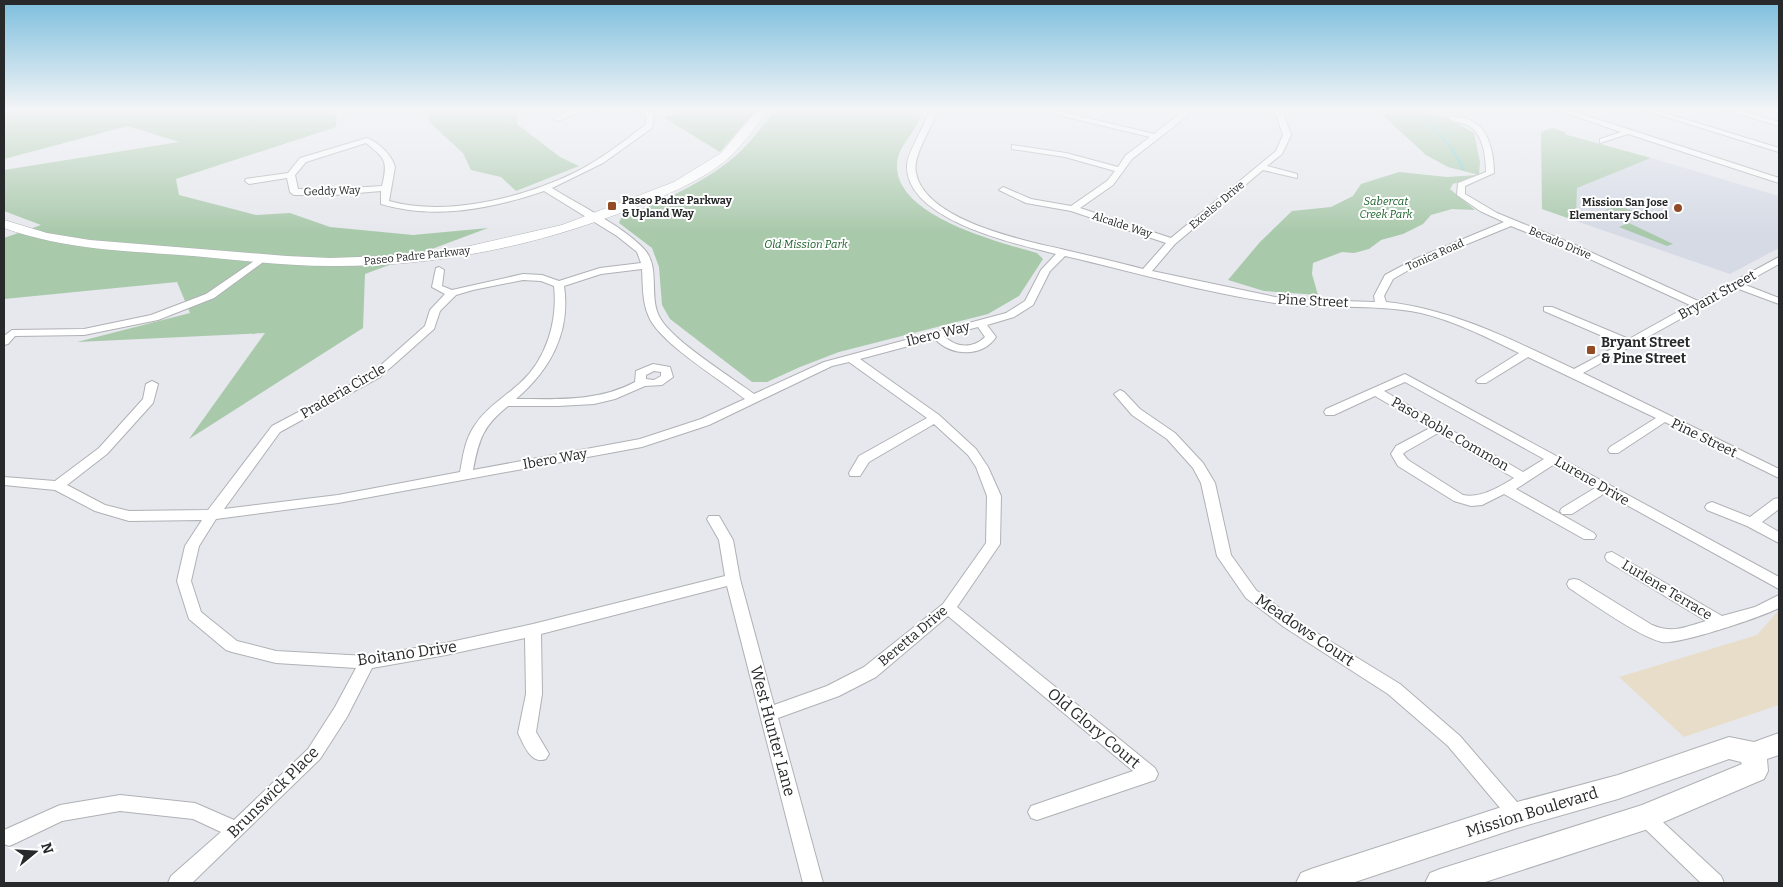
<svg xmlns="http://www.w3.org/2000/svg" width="1783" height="887" viewBox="0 0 1783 887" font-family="Bitter,serif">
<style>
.commercial{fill:#e8ddc9}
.built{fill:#d5dae5}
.green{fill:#a9c9ab}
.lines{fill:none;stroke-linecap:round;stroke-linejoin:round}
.stream{stroke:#7ccdcc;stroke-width:2.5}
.minor-casing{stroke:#afb1b5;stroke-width:2}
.secondary-casing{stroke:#afb1b5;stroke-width:1}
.primary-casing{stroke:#afb1b5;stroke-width:2}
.minor{fill:#fff;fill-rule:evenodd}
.secondary{fill:#fff;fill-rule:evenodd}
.primary{fill:#fff;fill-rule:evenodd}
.poi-dot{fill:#924b25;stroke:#fff;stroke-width:2}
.labels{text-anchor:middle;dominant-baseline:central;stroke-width:4;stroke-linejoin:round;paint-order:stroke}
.far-street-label{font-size:11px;fill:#28292b;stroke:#fff}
.far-poi-label{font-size:11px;font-weight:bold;fill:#28292b;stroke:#fff;text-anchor:start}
.far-park-label{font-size:11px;font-style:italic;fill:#1b602a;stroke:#fff}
.street-label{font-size:14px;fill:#28292b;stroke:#fff}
.poi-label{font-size:14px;font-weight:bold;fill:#28292b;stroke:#fff;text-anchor:start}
.near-street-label{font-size:16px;fill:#28292b;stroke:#fff}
</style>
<rect width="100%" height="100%" fill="#e6e8ed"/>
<path class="commercial" d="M1779,610V705L1684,737L1619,677L1757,635Z"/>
<path class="built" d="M1651,158L1779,196V248L1730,274L1576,221L1577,188Z"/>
<g class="green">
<path d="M4,109H334L337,118L336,127L176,179L179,195L256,215L290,213L330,227L413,235L488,228L365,274L363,328L189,439L265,333L77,342L190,313L177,282L4,299V238L41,225L4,211V170L179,142L128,126L4,159Z"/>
<path d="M426,109H519L517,124L560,157L579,166L516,191L501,177L471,170L463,153L430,123Z"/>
<path d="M671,109H757L720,152L663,117L673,114Z"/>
<path d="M776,109H921C921,131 898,142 897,164C894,216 999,242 1037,253L1043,259L1019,296L988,314L839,352L800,367L767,382H752L670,319L662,305L659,267L652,248L619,223L621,218C657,203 695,187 727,163C746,149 761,128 776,109Z"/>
<path d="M1376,109H1429L1430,112L1452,120L1474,133L1480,162L1479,175L1448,167L1426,155Z"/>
<path d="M1552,128L1567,133L1564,134L1651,158L1577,188L1576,221L1542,209L1541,132Z"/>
<path d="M1399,172L1447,177L1477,175L1453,184L1450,189L1475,210L1452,209L1431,215L1423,224L1403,234L1381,240L1369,249L1354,253L1342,252L1313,263L1312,274L1318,295L1264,291L1228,280L1260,242L1292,211L1331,207L1353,196L1361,184Z"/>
<path d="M1619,206L1644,215L1630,220L1605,210Z"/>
<path d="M1629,223L1673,244L1667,246L1619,227Z"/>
</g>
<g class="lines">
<path class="stream" d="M1412,109C1433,126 1452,144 1463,169"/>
<defs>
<g id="minor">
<path d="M581,109H599L573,115L558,121L554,119L568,111Z"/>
<path d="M636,109H645L654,114L652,128L603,163L552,188C579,205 623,226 644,249C661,267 648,297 660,318C673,341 731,377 754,394L824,362L1006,313L1025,301L1041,270L1056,254C1016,244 905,220 907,165C908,151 925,126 930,109H938C932,128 912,156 916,173C925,221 1026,241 1065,250C1091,256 1117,262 1143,269L1166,243L1071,211L1026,203L999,190L1003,187L1031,199L1071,206L1107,181L1115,171L1065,157L1012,149V145L1066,153L1118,167L1126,155L1150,137L1050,113V109L1154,134L1179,114L1180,109H1188L1186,117L1132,159L1113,185L1080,208L1171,238L1276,151L1283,135L1274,109H1282L1291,135L1282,154L1267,166L1297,174V178L1263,170L1175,244L1152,271L1275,297L1311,300L1375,302L1374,296L1385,275L1415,259L1504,222L1480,211L1457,195L1458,183L1486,172C1486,156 1483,132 1467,125C1461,122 1454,122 1448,118L1452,116C1460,117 1468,118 1475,123C1490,132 1494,157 1494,173L1465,186V194L1497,213L1575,245L1698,301L1779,257V264L1743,284L1779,298V304L1736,288L1583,373L1779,469V478L1665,422L1618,453H1610L1608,450L1610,447L1656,418L1528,357L1486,383H1478L1476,381L1478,379L1519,353C1488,338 1455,321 1421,313C1373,303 1324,310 1276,303C1205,293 1135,272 1065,256L1050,271L1033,305L1014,317L987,325L996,337C982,358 951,356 935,339L860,359L939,415L976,449L988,467L1001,496L1000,544L957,607L1155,768L1158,774L1155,780L1037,820L1031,818L1028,812L1031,806L1133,771L948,616L876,677L839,696L778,718L823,883H803L727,586L541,634L542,694L536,732L549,754L546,759C531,765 524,745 518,733L526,694L525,638L446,655L372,668L347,717L320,759L192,883H168L171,876L221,832L193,819L120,811L62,821L16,843L9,846L4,844V830L60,805L120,795L195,803L234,820L308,749L335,707L356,668L276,663L232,652L226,650L189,619L177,581L185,546L202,520L129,521L95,511L55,490L4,485V477L55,481L99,448L143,399L146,384L152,381L158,384L153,403L107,454L67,485L105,505L129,511L208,510L272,426L372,373L425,326L430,310L445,294L432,287L436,268L439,267L444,270L442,286L452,290L523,274L542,275L559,281L600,268L641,263L637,252L617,236L544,191C491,209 435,220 381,204V191L334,195H294L290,192L287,178L249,184L245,181L246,179L288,173L300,158L367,138C378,142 392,155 395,167L389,201C447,217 523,198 576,172C601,159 623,142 645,125L647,117ZM366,143C386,159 388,161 382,186L334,189H298L295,175L306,162ZM1511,226L1568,249L1690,305L1629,339L1552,307H1544V311L1621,344L1574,369C1514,341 1453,309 1386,302L1384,296L1393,279L1421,263ZM642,269C643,285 642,302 649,317C660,343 721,380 745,399L701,419L640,439L473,470C479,439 483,426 508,406H558L594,404L615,399L645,386L662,385L673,377L670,367L653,364L636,371L635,382C598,402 557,399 516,399C550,370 571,332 564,286L601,274ZM523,280L541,281L554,286C558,321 546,360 520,383C505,397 486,408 475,425C465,439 463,456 460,472L338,495L224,509L280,432L380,377L434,329L440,311L456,295L473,290ZM978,327L985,337C973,349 956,348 944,336ZM849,362L927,418L859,456L849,473L850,476H860L869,462L934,424L968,455L976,467L987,496L986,543L943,604L864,667L827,686L774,705L740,579L733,540L719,516H709L707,519L719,540L725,576L533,624L446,643L367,656L276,651L237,641L201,612L191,581L199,546L216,519L338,503L642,447L709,425L832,366ZM654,371L661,372V376L654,380L646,379V375Z"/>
<path d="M1554,109H1566L1779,178V183L1628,134L1600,143V139L1621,132Z"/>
<path d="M1640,109H1652L1779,148V152Z"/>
<path d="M1723,109H1735L1779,122V126Z"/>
<path d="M263,255L266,256V260L214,298L158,320L84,335L15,336L8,344L4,345V336L12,330L84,329L151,315L206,294Z"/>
<path d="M1405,374L1779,577V589L1605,493L1572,514H1562L1560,511L1562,508L1595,488L1553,465L1516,489L1594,533L1596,536L1594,539H1584L1504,494L1482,505L1471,506L1454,501L1398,466L1391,454L1396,446L1430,428L1375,396L1334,415H1326L1324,412L1326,409ZM1405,382L1544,459L1523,472L1384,391ZM1438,433L1514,478C1500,487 1479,499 1463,495L1408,460L1403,454L1405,452Z"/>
<path d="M1120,390L1124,392L1140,409L1175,433L1203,463L1215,483L1231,555L1256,590L1294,619L1400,684L1460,736L1523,809L1526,815L1523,821L1517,823L1511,821L1448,746L1388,694L1284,627L1246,598L1217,556L1201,483L1193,468L1167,439L1132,415L1114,394Z"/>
<path d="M1779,498V509L1762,522L1779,532V543L1747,526L1707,510L1705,507L1707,504L1712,502L1750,517L1774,499Z"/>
<path d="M1612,552L1722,616L1755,607L1779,595V608C1761,617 1679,645 1662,642C1639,637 1591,602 1569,588L1567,584L1569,580L1574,579L1579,580L1652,625C1673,634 1685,627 1706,621L1607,561L1605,557L1607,553Z"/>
<path d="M1645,809L1651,811L1721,876L1724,883H1701L1639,823L1636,817L1639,811Z"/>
</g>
<path id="secondary" d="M758,109H768C755,128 741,148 724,162C697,183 664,196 633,208C537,246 435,267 331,266C285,266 239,260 193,256C129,251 65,250 4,228V220L47,233L90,240L287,256L330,258L388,256L461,248L562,225L674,182L721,153Z"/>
<path id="primary" d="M1779,733V755L1767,759L1768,771L1764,779L1645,830L1482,883H1425L1430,873L1440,869L1642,805L1742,764L1741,762L1729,759L1618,799L1517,828L1352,883H1296L1301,873L1311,869L1517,802L1618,775L1729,737L1754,742Z"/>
</defs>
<use href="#minor" class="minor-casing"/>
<use href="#secondary" class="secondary-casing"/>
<use href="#primary" class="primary-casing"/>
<use href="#minor" class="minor"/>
<use href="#secondary" class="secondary"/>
<use href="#primary" class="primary"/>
</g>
<linearGradient id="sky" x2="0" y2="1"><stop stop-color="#7dbedd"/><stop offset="0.47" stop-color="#f4f5f7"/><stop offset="1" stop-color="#f4f5f7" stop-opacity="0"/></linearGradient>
<rect width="1783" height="233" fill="url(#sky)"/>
<g class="poi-dot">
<rect x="607" y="201" width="10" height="10" rx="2.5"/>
<circle cx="1678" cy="208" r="5"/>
<rect x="1586" y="345" width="10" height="10" rx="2.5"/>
</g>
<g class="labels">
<g class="far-street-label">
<text transform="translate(332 191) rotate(-2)">Geddy Way</text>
<text transform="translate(1217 205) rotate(-40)">Excelso Drive</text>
<text transform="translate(1122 225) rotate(18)">Alcalde Way</text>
<text transform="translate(1560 243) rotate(23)">Becado Drive</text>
<text transform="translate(1435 255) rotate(-24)">Tonica Road</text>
<text transform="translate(417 256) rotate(-6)">Paseo Padre Parkway</text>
</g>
<g class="far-poi-label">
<text x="622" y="200">Paseo Padre Parkway<tspan x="622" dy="13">&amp; Upland Way</tspan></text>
<text x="1668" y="202" text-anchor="end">Mission San Jose<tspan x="1668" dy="13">Elementary School</tspan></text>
</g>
<g class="far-park-label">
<text x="1386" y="201">Sabercat<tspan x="1386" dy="13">Creek Park</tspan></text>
<text x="806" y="244">Old Mission Park</text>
</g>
<g class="street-label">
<text transform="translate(1717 295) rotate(-29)">Bryant Street</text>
<text transform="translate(1313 301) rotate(3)">Pine Street</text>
<text transform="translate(938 334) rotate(-14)">Ibero Way</text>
<text transform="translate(343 391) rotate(-30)">Praderia Circle</text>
<text transform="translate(1450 434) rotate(30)">Paso Roble Common</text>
<text transform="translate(1704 438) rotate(26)">Pine Street</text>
<text transform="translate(555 459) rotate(-10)">Ibero Way</text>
<text transform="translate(1592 481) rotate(30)">Lurene Drive</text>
<text transform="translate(1667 590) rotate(31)">Lurlene Terrace</text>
<text transform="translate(913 636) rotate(-40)">Beretta Drive</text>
</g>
<g class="poi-label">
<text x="1601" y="342">Bryant Street<tspan x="1601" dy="16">&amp; Pine Street</tspan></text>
</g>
<g class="near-street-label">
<text transform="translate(1305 630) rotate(34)">Meadows Court</text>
<text transform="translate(407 653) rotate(-8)">Boitano Drive</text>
<text transform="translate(1094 728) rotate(40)">Old Glory Court</text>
<text transform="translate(773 731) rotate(75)">West Hunter Lane</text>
<text transform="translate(273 792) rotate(-45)">Brunswick Place</text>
<text transform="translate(1532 812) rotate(-17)">Mission Boulevard</text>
</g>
</g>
<rect width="1783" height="887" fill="none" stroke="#28292b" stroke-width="10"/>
<g transform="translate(35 852) rotate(72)" stroke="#ffffff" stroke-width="4" paint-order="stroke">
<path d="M0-4L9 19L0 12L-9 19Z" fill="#28292b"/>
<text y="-8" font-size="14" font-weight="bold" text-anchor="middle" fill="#28292b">N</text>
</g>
</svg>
